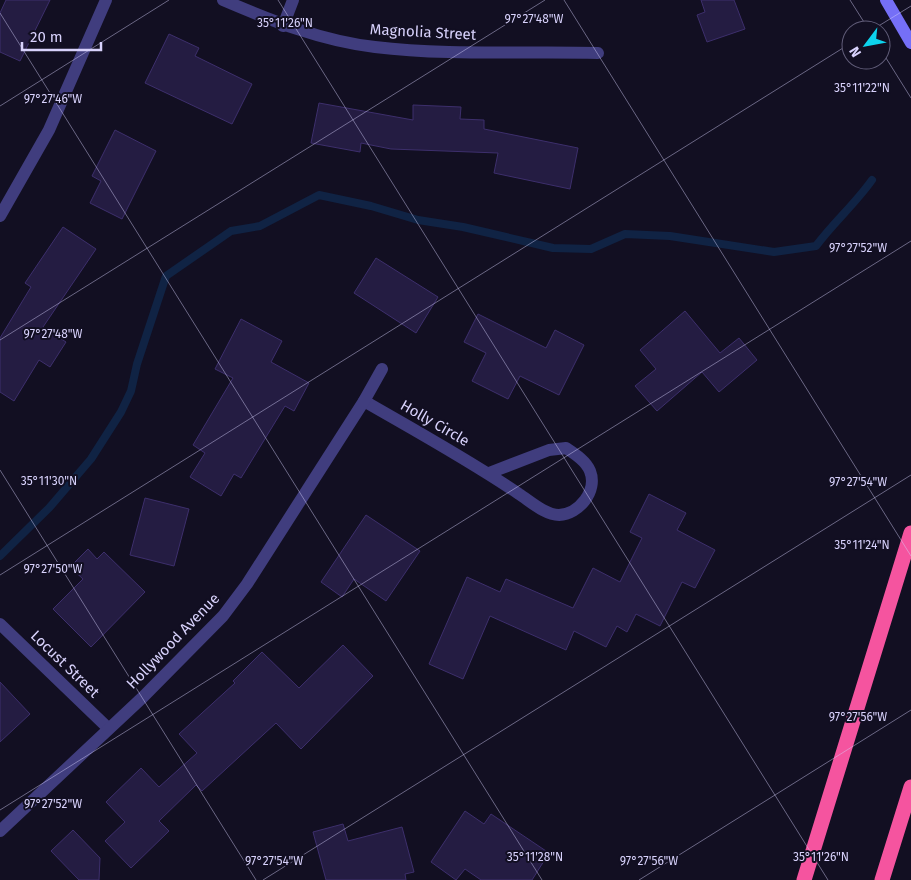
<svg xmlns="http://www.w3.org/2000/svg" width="911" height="880" viewBox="0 0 911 880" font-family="'Fira Sans',sans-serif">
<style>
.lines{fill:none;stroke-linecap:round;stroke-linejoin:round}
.stream{stroke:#102344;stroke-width:8}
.building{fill:#241c42;stroke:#3d2f6c}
.street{stroke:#403d7e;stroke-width:12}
.secondary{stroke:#756ff7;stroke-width:12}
.highway{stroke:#f5549f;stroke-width:15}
.ticks{fill:none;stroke:#d8d2fc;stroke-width:1;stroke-opacity:0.45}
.labels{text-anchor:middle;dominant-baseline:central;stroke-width:4;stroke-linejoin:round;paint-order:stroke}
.street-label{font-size:15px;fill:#d8d2fc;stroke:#120f22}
.ticks-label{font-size:12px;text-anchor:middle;fill:#d8d2fc;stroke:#120f22;stroke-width:4;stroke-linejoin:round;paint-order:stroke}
</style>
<rect width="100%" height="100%" fill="#120f22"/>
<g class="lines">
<path class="stream" d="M0,556L49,508L91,459L121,412L131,391L137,364L166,276L231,231L260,226L319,195L371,206L418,220L463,227L553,248L591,249L625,234L670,236L774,252L816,246C834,222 855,204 872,180"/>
</g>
<g class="building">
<path d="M6,0H50L20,61L0,52V13Z"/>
<path d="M701,0H734L745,29L707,42L697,15L705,12Z"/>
<path d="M169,34L199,48L195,56L252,84L232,124L145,83Z"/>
<path d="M319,103L413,120V105L461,107L460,119L484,120V129L578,148L570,189L494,173L498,153L391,149L361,143L360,152L311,143Z"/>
<path d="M115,130L156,151L122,219L90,203L101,181L92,176Z"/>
<path d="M63,227L96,249L43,327L66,342L50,367L39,360L14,401L0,392V338L31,287L25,283Z"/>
<path d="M376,258L438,297L416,333L354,293Z"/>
<path d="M685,311L720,353L739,338L757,360L719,392L702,372L657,411L635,386L656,369L640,350Z"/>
<path d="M478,314L546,348L555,330L584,345L559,395L520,376L508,399L472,381L486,353L464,342Z"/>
<path d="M241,319L282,341L271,362L309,383L294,411L285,406L241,478L234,474L221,496L190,477L205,453L193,445L233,378L215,369Z"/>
<path d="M649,494L686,513L677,530L715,550L695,588L682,582L660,626L636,614L627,632L617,626L606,647L574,631L566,650L490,616L463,679L429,664L467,577L500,592L506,579L573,608L593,568L620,582L642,538L630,532Z"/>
<path d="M145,498L189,509L174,566L130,555Z"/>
<path d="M366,515L420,551L386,601L354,579L342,597L321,582Z"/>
<path d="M88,549L97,559L104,552L145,592L91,647L53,609L83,579L70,567Z"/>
<path d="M343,645L373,676L301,749L276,723L202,791L196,785L159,821L169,831L131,868L105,841L125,822L106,802L141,768L159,787L197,753L179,734L235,683L233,681L262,652L299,688Z"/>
<path d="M0,682L30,714L0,742Z"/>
<path d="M465,811L484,824L491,814L549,853L532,880H481L465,869L456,880L431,862Z"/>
<path d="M343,824L348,841L402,827L414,872L405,874L406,880H326L313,832Z"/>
<path d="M73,830L100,858L99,880H79L51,851Z"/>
</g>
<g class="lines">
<g class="street">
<path d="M223,0C272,21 322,41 375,47C448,56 525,51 598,53"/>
<path d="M283,26L293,0"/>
<path d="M0,216L49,130L106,0"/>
<path d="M364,401C416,431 469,460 519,494C530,501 545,515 559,515C579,514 598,491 590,471C586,461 575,454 566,448L549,450L489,473"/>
<path d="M0,624L108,728"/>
<path d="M0,831L143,697L223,616L247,584L364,401L382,369"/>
</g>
<path class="secondary" d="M886,0L911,43"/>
<g class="highway">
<path d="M804,880L911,533"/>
<path d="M882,880L911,787"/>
</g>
</g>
<path class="ticks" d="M278,0L828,880M564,0L911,556M850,0L869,30M0,13L542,880M872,30L911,6M881,50L911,98M0,106L169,0M0,340L545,0M0,470L256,880M0,575L851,43M0,810L911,241M263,880L911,475M639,880L911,710"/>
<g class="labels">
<g class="street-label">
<text transform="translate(423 32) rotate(3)">Magnolia Street</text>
<text transform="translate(435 423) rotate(30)">Holly Circle</text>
<text transform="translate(173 641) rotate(-46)">Hollywood Avenue</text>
<text transform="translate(65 664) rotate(44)">Locust Street</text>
</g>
</g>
<g class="ticks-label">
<text x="534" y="23">97°27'48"W</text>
<text x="285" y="27">35°11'26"N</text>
<text x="862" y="92">35°11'22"N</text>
<text x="53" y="103">97°27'46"W</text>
<text x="858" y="252">97°27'52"W</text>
<text x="53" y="338">97°27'48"W</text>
<text x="49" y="485">35°11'30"N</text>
<text x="858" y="486">97°27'54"W</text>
<text x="862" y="549">35°11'24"N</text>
<text x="53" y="573">97°27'50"W</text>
<text x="858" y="721">97°27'56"W</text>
<text x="53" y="808">97°27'52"W</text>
<text x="535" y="861">35°11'28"N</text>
<text x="821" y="861">35°11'26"N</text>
<text x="274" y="865">97°27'54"W</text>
<text x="649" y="865">97°27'56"W</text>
</g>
<g transform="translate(866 45) rotate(238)"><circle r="24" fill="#120f22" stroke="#615d79"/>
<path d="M0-4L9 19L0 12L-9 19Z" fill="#0dd3ed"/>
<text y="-8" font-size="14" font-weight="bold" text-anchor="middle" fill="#d8d2fc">N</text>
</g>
<path d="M22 42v8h79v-8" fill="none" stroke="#d8d2fc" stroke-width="2.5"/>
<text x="30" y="42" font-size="15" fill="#d8d2fc" stroke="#120f22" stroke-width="4" paint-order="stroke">20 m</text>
</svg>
